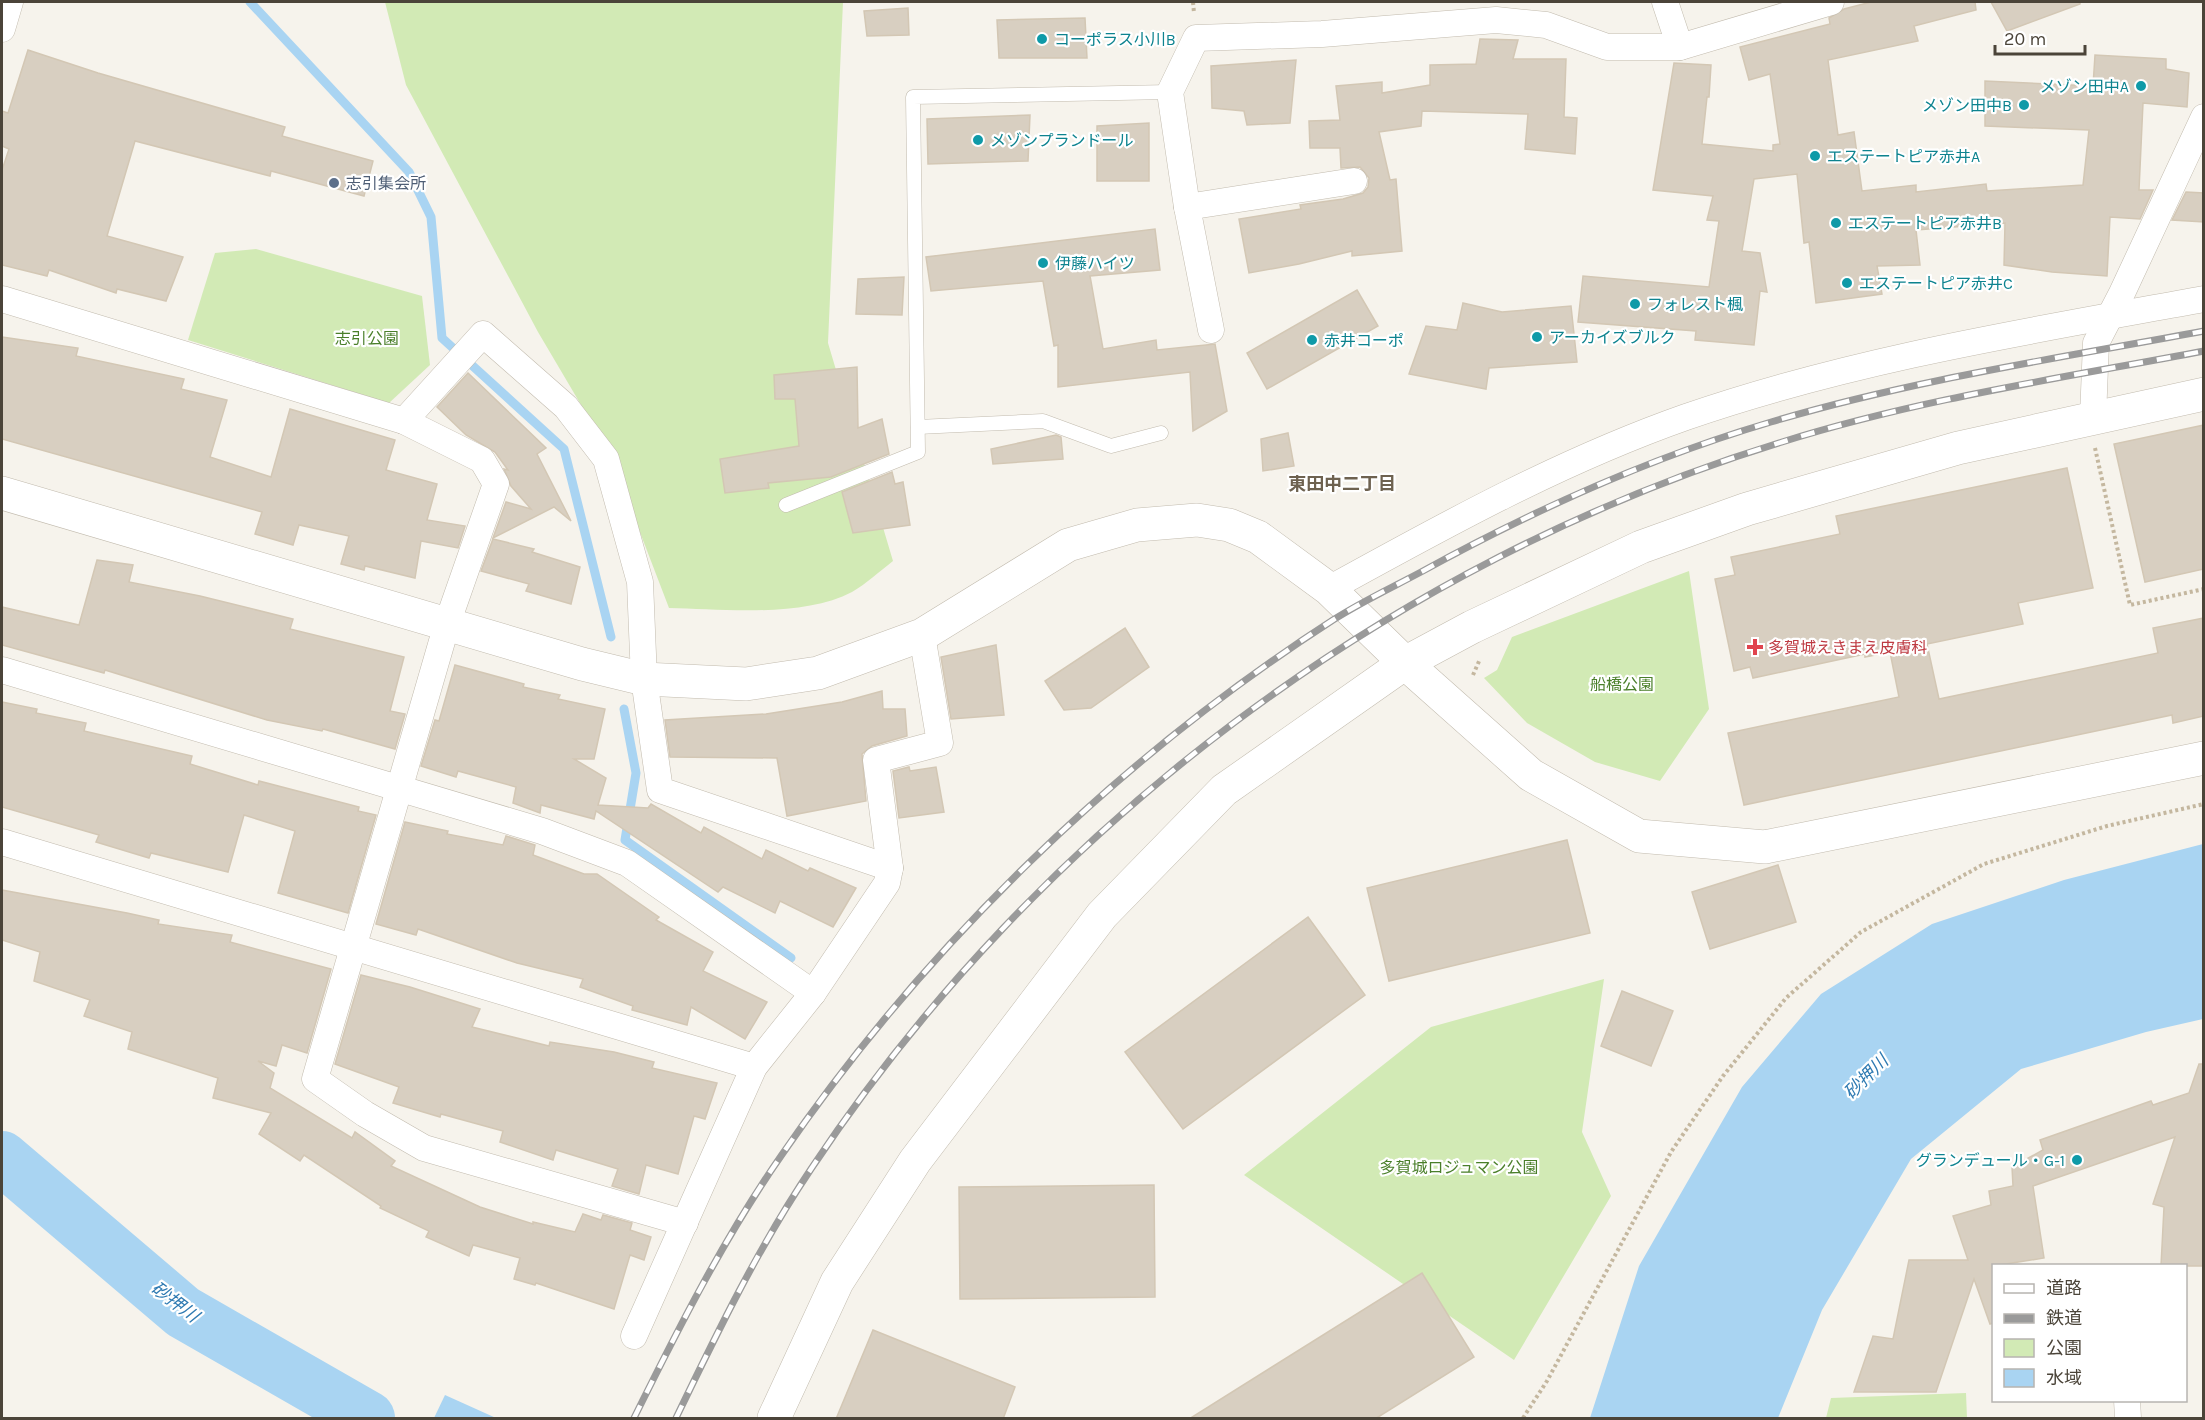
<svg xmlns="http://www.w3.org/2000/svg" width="2205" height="1420" viewBox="0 0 2205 1420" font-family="Karla,'Noto Sans JP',sans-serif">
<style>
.green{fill:#d2eab5}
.water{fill:#a9d4f2}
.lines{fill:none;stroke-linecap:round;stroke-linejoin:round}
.stream{stroke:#a9d4f2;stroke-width:9}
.river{stroke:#a9d4f2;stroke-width:54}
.building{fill:#d8cfc1;stroke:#d3c7b4;stroke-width:1.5}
.service-casing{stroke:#c2bbae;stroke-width:15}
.minor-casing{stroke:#c2bbae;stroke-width:27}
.tertiary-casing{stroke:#c2bbae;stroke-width:34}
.path{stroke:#c4b79f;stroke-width:4;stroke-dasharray:3 3;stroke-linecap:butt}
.service{stroke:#fff;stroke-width:14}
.minor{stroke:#fff;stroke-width:26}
.tertiary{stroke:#fff;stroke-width:33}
.rail-casing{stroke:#9a9a9a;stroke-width:7}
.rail{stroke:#fff;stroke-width:4.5;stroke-dasharray:14;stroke-linecap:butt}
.culture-dot{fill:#0f9aa8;stroke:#fff;stroke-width:2}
.service-dot{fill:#5c6f8a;stroke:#fff;stroke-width:2}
.health-dot{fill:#e0444e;stroke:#fff;stroke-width:2}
.labels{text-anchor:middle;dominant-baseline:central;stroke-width:4.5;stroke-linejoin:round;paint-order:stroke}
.culture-label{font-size:16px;fill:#0d838f;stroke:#fff;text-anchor:start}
.service-label{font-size:16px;fill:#4e5e75;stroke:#fff;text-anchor:start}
.park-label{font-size:16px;fill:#4a7f2a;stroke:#fff}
.health-label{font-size:16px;fill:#be3a42;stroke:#fff;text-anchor:start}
.neighbourhood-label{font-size:18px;font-weight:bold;fill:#6e6250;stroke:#fff}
.water-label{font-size:18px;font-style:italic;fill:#2e7ab2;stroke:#fff}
</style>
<rect width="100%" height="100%" fill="#f6f3ec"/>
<g class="green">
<path d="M385,2H843L828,343L893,561C880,571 866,584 852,592C803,618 722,609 669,608L610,454L538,332L406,85Z"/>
<path d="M256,249L422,296L430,365L389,403L188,340L215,253Z"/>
<path d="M1689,571L1709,709L1660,781L1595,762L1527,723L1484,678L1497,670L1512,637Z"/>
<path d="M1604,979L1582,1132L1611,1196L1514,1360L1244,1175L1431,1027Z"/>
<path d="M1966,1393L1967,1418H1826L1831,1398Z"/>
</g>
<g class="water">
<path d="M2203,844V1019L2146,1032L2021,1069L1911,1159L1822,1310L1778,1418H1590L1639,1266L1742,1087L1821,994L1932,924L2064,880Z"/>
<path d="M445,1395L496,1418H434Z"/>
</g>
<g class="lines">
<g class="stream">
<path d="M250,2L409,172L431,217L442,338L564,449L611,637"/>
<path d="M624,709L636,773L625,840L791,958"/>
</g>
<path class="river" d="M2,1158L183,1312L368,1418"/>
</g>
<g class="building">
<path d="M1871,2H1975L1976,10L1914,26L1918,41L1828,60L1838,135L1854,132L1862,191L1916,185V192L1986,184L1987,191L2083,185L2089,130L1985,126V81L2093,86L2095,55L2166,59V69L2189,73L2187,107L2143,103L2139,190H2153L2140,219L2110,217L2107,276L2052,272L2004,265L2005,223L1916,230L1920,265L1877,266L1882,294L1816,303L1809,242L1804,243L1797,174L1754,179L1742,251L1760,253L1767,292L1760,291L1754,345L1695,340L1696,331L1578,322L1583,276L1709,287L1719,221L1707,220L1713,196L1653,190L1674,63L1711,65L1709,97H1707L1702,144L1773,151V145L1780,144L1770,74L1749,80L1740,47L1830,24L1829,18L1844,9Z"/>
<path d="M1991,2H2080V4L2007,31Z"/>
<path d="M908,8L909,35L867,36L864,11Z"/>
<path d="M1085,18L1087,58H999L997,20Z"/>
<path d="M1480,39L1518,40L1513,59H1566L1564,117L1577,118L1575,154L1525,149L1528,114L1422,111L1421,126L1379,132L1390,180L1396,179L1402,251L1352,256V251L1299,264L1249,273L1239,219L1301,209L1300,205L1343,199L1363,193L1368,187L1369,178L1360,167L1341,168L1340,148H1310L1309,121L1340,120L1336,86L1382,82V93L1430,85V65L1476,64Z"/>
<path d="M28,50L98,73L285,127L282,136L373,161L364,196L271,171L270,176L135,141L107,236L183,257L166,301L117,289L116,293L49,270L47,276L2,265V170L9,149L2,146V111L8,113Z"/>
<path d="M1296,60L1290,123L1247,125L1244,111L1212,108L1211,66Z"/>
<path d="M1030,115L1028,161L928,164L927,119Z"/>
<path d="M1149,123V181H1097V126Z"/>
<path d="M2186,192L2204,193V222L2172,220Z"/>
<path d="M1155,229L1160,270L1090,276L1103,349L1156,340L1157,350L1215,344L1227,411L1193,431L1190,372L1058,387V345L1054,346L1043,281L931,291L926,257Z"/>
<path d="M904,277L902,315L856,314L858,279Z"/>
<path d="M1357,290L1378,326L1267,389L1247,353Z"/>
<path d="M1463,303L1502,312L1571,306L1577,362L1489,368L1486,389L1409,374L1426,326L1457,330Z"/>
<path d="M2,337L78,348L76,356L184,379L181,389L227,400L210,457L271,477L290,409L395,440L386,470L437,484L427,520L465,526L458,548L421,541L415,578L365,566L364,570L341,564L349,536L299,525L293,545L255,534L262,512L2,439Z"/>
<path d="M857,367L858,428L882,419L889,454L831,477L768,483L769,488L725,493L720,459L799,446L795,399H775L774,375Z"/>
<path d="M468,373L546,448L537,454L571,521L554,507L493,538L506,502L531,509L511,486L504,469L508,470L495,452L466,435L437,407Z"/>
<path d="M2204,425V569L2145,582L2114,444Z"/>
<path d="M1288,433L1294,466L1263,471L1261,439Z"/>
<path d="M1056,435L1061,437L1063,459L993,464L991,449Z"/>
<path d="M2067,468L2093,588L2018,603L2023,624L1927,644L1939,699L2158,653L2153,628L2204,618V716L2173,723L2172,715L1744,805L1728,733L1899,697L1890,652L1865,657V654L1753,678L1750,667L1734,671L1715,579L1735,575L1731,557L1840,534L1836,516Z"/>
<path d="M892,472L895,484L903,482L910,525L853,533L842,492Z"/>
<path d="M493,539L534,549L532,552L580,567L571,604L526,591L529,584L481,571Z"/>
<path d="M97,560L133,565L129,582L200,596L293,619L290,629L404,657L390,711L405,714L395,749L323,729L322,731L267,720L105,670L104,673L2,645V607L79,625Z"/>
<path d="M1125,628L1149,667L1091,708L1064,710L1045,681Z"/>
<path d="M996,645L1004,715L951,719L941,657Z"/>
<path d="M455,665L524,684L523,687L560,695L558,699L605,709L594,759H574L606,778L598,805L648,808L651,804L701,833L704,827L762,859L766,850L808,871L810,868L856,888L833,927L780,901L775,913L723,887L718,892L596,811L594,819L541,805L540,813L513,803L516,787L458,771L456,777L421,766L435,720L439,721Z"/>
<path d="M882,691L883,709H905L907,736L872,746L862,754L866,801L787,816L777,758L670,757L665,720L766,714L842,702Z"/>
<path d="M2,702L37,709L36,713L86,723L84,731L192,756L190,764L258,785L259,781L359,807L358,811L376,815L348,913L278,893L295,831L244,815L228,872L151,853L149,858L96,842L99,835L2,807Z"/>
<path d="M909,767L910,771L936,767L944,812L899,818L893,771Z"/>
<path d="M405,822L448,831L447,834L503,845L506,836L535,845L533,855L584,874H597L659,917L656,920L713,952L703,971L767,1002L745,1039L691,1007L687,1025L632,1010L633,1006L580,987L583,979L517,963L418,929L416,935L376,924Z"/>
<path d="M1567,840L1590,933L1389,981L1367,888Z"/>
<path d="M1778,865L1796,922L1710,949L1692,892Z"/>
<path d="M2,890L127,913L159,920L158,924L232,935L230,942L331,969L307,1053L282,1045L276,1066L258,1061L274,1073L270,1088L352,1138L355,1132L395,1161L391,1166L480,1207L533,1224V1222L575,1232L583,1214L601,1220L603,1215L632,1223L630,1230L651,1237L644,1260L630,1255L614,1309L536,1283L535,1285L514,1279L520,1258L473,1245L469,1256L426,1237L429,1231L380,1208L381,1206L304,1155L300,1161L259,1134L271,1113L213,1098L218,1078L128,1049L132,1032L84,1016L90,1000L34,981L40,952L2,940Z"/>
<path d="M1308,917L1365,995L1183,1129L1125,1052Z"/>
<path d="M361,975L410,987L480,1009L472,1027L549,1046L550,1042L614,1052L654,1062L652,1068L717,1083L705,1119L694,1116L678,1174L646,1165L639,1194L612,1186L618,1169L556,1150L553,1160L500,1142L503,1131L441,1114L440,1117L393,1103L399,1087L335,1064Z"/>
<path d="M1622,991L1673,1011L1651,1066L1601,1046Z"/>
<path d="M2199,1064H2204V1266H2161L2164,1207L2153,1204L2175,1137L2033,1186L2044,1258L1994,1266V1323L1990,1324L1974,1279L1936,1392H1854L1873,1336L1893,1339L1909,1260H1968L1953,1216L1991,1205L1989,1191L2013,1186L2012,1167L2043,1150L2040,1140L2151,1101L2153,1105L2189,1093Z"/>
<path d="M1154,1185L1155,1297L960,1299L959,1187Z"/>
<path d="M1422,1273L1474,1357L1375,1419H1189Z"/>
<path d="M873,1330L1015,1387L1003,1419H836Z"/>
</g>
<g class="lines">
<defs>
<g id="service">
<path d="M918,427L1043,421L1111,446L1161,433"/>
<path d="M786,505L918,452L913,97L1170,92"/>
</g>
<g id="minor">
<path d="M1665,2L1680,47"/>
<path d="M2,29L10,2"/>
<path d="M1187,207L1354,181"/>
<path d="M2,299L404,421L482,460L496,484L447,624L315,1079L365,1114L424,1148L685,1223"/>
<path d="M1211,330L1187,207L1170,92L1196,38L1322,34L1496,20L1546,25L1607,47H1680L1831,2"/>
<path d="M2093,417L2096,343L2122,293L2204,117"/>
<path d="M404,421L483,334L566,407L606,459L640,582L644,679L660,790L890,868"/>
<path d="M1329,589C1445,525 1561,461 1686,417C1854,359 2029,331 2204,299"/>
<path d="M2,670L542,831L627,863L813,993"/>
<path d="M2,842L754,1067"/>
<path d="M634,1336L754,1067L813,993L887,883L890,868L876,760L940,743L922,635"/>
<path d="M2127,1400L2128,1418"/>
</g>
<g id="tertiary">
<path d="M2,493L582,664L644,679L746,684L818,673L922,635L1068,545L1137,525L1197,520L1229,525L1258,537L1329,589L1405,663L1531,775L1639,836L1765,847L2204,758"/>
<path d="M774,1418L837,1282L915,1161L1102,915L1224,790L1405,663L1472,627L1641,547L1747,509L1958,448L2204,394"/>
</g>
</defs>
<use href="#service" class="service-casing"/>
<use href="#minor" class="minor-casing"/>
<use href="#tertiary" class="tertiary-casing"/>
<g class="path">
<path d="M1193,2L1194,13"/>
<path d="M2095,448L2130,605L2204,589"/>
<path d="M1473,675L1480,659"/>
<path d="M1523,1418L1547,1381L1671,1152L1723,1076L1786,998L1861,932L1984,864L2107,826L2204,804"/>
</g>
<use href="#service" class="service"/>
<use href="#minor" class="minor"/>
<use href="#tertiary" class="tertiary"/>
<defs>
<g id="rail">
<path d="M634,1418C678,1329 724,1238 781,1156C925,946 1119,758 1333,620C1361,602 1391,588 1421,572C1532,511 1649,458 1771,422C1912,380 2059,358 2204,331"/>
<path d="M676,1418C717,1333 758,1248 811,1169C1038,827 1390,562 1782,442C1919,399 2062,378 2204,351"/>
</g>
</defs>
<use href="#rail" class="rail-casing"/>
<use href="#rail" class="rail"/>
</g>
<g class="culture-dot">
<circle cx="1042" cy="39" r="6"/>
<circle cx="2141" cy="86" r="6"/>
<circle cx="2024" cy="105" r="6"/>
<circle cx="978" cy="140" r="6"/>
<circle cx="1815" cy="156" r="6"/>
<circle cx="1836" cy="223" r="6"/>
<circle cx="1043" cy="263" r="6"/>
<circle cx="1847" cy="283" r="6"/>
<circle cx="1635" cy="304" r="6"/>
<circle cx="1537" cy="337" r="6"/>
<circle cx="1312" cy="340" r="6"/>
<circle cx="2077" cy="1160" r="6"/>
</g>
<circle class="service-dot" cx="334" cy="183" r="6"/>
<path class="health-dot" d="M1752 638h6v6h6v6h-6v6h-6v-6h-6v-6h6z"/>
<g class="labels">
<g class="culture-label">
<text x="1054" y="39">コーポラス小川B</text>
<text x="2129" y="86" text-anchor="end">メゾン田中A</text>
<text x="2012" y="105" text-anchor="end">メゾン田中B</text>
<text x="990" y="140">メゾンプランドール</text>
<text x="1827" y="156">エステートピア赤井A</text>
<text x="1848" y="223">エステートピア赤井B</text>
<text x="1055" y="263">伊藤ハイツ</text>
<text x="1859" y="283">エステートピア赤井C</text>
<text x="1647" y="304">フォレスト楓</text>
<text x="1549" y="337">アーカイズブルク</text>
<text x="1324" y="340">赤井コーポ</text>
<text x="2065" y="1160" text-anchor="end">グランデュール・G-1</text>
</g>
<g class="service-label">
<text x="346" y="183">志引集会所</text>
</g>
<g class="park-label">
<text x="367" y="338">志引公園</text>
<text x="1622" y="684">船橋公園</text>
<text x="1459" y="1167">多賀城ロジュマン公園</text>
</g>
<g class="health-label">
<text x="1768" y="647">多賀城えきまえ皮膚科</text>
</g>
<g class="neighbourhood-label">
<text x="1342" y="484">東田中二丁目</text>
</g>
<g class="water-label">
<text transform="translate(1866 1077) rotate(-45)">砂押川</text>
<text transform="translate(175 1302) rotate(37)">砂押川</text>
</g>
</g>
<rect width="2205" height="1420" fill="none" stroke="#4b4439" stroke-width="6"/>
<rect x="1992" y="1264" width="195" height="138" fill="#ffffff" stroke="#b7b4b0" stroke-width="1.5"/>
<rect x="2004" y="1284" width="30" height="9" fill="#ffffff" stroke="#b7b4b0" stroke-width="1.5"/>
<text x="2046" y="1294" font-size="18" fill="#4b4439">道路</text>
<rect x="2004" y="1314" width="30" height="9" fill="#9a9a9a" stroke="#b7b4b0" stroke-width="1.5"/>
<text x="2046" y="1324" font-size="18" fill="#4b4439">鉄道</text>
<rect x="2004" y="1339" width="30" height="18" fill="#d2eab5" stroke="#b7b4b0" stroke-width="1.5"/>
<text x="2046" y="1354" font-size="18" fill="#4b4439">公園</text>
<rect x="2004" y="1369" width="30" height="18" fill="#a9d4f2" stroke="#b7b4b0" stroke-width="1.5"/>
<text x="2046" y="1384" font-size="18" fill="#4b4439">水域</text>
<path d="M1995 45v9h90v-9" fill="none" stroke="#4b4439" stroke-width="3"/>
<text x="2004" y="45" font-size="18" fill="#4b4439" stroke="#ffffff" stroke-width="4.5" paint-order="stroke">20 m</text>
</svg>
